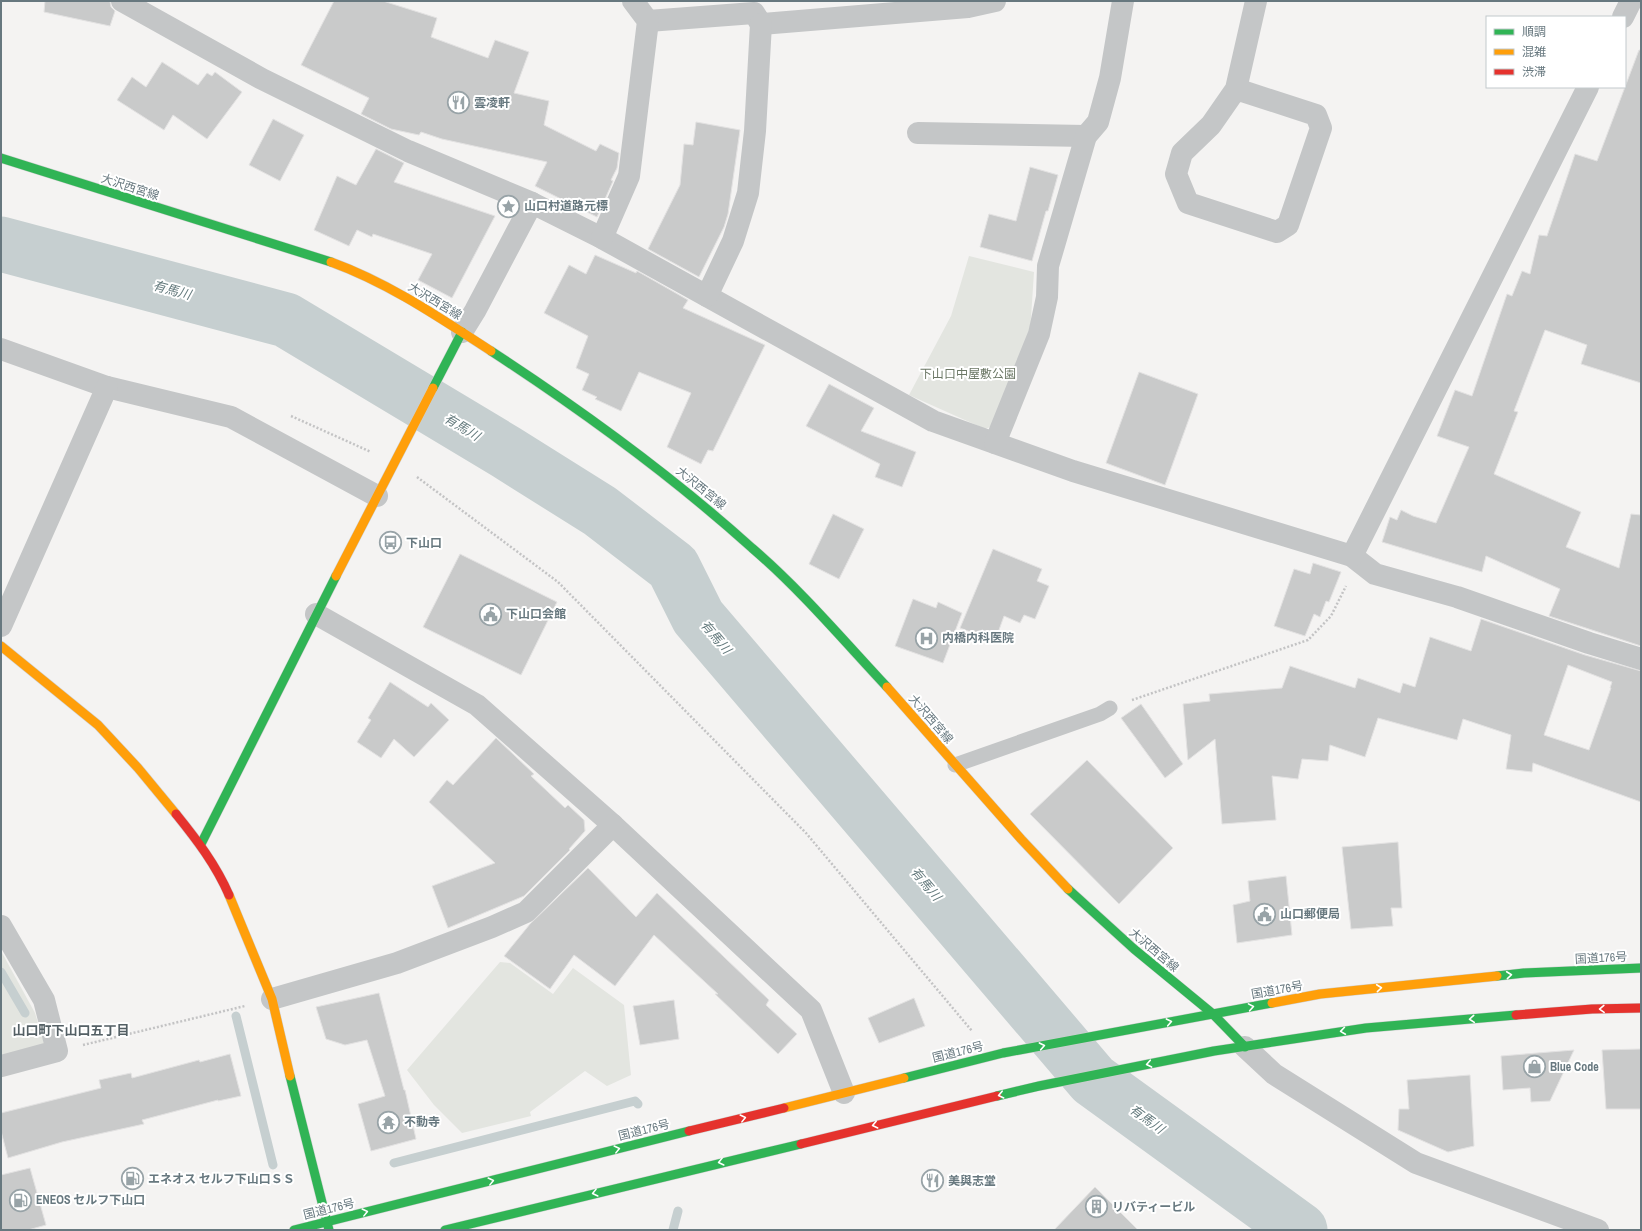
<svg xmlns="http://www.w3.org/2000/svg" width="1642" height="1231" viewBox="0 0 1642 1231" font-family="'Archivo Narrow','Noto Sans JP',sans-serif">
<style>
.green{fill:#e3e5e0}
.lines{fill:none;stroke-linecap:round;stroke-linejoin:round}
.stream{stroke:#c6cfd0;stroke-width:9}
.river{stroke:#c6cfd0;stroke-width:55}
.building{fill:#c9caca;stroke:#e3e2e2;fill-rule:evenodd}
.fast-casing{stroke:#cecfcf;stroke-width:10}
.slow-casing{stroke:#cecfcf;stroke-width:10}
.jam-casing{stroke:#cecfcf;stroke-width:10}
.path{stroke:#c3c3c4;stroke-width:2.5;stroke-dasharray:2 2;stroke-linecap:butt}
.lane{stroke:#c4c6c7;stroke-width:15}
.street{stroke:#c4c6c7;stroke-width:22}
.fast{stroke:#30b455;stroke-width:9}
.slow{stroke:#ff9f0a;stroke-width:9}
.jam{stroke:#e5322d;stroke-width:9}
.oneway{stroke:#fff}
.labels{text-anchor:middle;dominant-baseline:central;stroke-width:4;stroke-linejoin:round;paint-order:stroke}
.poi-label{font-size:12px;font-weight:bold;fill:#67787f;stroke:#fff;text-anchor:start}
.street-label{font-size:12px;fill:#67787f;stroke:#fff}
.park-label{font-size:12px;fill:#6b7765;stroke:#fff}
.water-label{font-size:13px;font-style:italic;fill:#63797c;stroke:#fff}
.neighbourhood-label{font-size:13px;font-weight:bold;fill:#546065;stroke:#fff}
</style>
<rect width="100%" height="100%" fill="#f4f3f2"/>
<g class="green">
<path d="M969,256L1034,272L1030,333L993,426L985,429L909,395L951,316Z"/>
<path d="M1,951L35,1013L45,1046L1,1057Z"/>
<path d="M500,962L510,963L553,994L573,968L624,1005L631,1075L607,1086L585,1071L530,1112L531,1116L462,1133L434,1105L407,1070Z"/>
</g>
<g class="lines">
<g class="stream">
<path d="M1,972L25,1013"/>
<path d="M236,1016L273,1165"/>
<path d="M394,1163L635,1101L638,1104"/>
<path d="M673,1230L678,1211"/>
</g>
<path class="river" d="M1,244L286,320L506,452L600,511L673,567L698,617L1093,1080L1300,1230"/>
</g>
<g class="building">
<path d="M45,1H110L111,7L115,11L110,26L44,12Z"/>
<path d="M334,1H383L437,18L431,37L488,58L495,40L529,52L514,93L549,101L544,125L596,151L600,144L619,153L617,168L611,180L613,181L597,217L535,186L547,162L442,139L421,132L419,135L391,129L361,114L369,98L301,65Z"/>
<path d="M1639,50H1641V383L1581,364L1587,345L1545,330L1514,411L1518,412L1494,474L1581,512L1566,547L1619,568L1631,514L1641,515V646L1549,616L1560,589L1486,556L1482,572L1382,542L1390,517L1397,520L1401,510L1413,516L1436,523L1469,447L1437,436L1455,390L1472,396L1507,294L1512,296L1522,271L1530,274L1539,235L1547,236L1575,154L1597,161Z"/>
<path d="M162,62L198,85L207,73L212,76L215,72L242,92L207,139L173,115L164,130L117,100L132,77L146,87Z"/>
<path d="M273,119L304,135L280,181L249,165Z"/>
<path d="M696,122L740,130L728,214L724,227L699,277L648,249L680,185L684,144L693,145Z"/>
<path d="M376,149L404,163L394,182L495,216L452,298L418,280L432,254L373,234L372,237L357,230L349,246L314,230L337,176L356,185Z"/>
<path d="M1030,167L1058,175L1048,211H1046L1032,261L980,247L989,214L1016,221Z"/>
<path d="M595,255L636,273L637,271L688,300L683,308L765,345L713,451L708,450L701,464L667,447L691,393L639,372L621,411L595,399L597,397L582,390L589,374L576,368L588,336L544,313L569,265L586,274Z"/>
<path d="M1139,372L1198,394L1165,485L1106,463Z"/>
<path d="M829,384L874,408L861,431L916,452L902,487L875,477L880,464L806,426Z"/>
<path d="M833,514L864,529L839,579L809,564Z"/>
<path d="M993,549L1042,569L1037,581L1049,586L1035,619L1024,615L1020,623L1004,616L995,641L960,628Z"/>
<path d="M460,554L557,602L521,675L423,627Z"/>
<path d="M1313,563L1341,572L1329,602L1326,601L1320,617L1314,614L1305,636L1274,626L1294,569L1310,574Z"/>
<path d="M913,599L936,608L938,602L962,613L943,663L895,646Z"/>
<path d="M1481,619L1585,655L1641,671V802L1533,763L1532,772L1506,769L1511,735L1463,719L1457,740L1378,718L1365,757L1330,745L1328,761L1302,759L1298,779L1272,776L1276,820L1222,824L1215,739L1188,760L1183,704L1210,701L1209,694L1282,688L1290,666L1355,688L1358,678L1400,693L1403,683L1415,687L1430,637L1471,651ZM1568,665L1612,682L1610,688H1611L1589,750L1544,735Z"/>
<path d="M390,682L428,707L431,703L449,720L414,757L394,739L381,758L357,742L371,720L368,718Z"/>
<path d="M1141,704L1183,764L1165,778L1121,718Z"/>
<path d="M496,738L534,774L531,776L565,808L568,805L584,820L585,831L569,849L570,850L524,896L448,928L432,886L495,863L429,802L447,780L453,785Z"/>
<path d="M1087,760L1173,848L1119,904L1030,814Z"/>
<path d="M1398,842L1402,908H1391L1393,926L1351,929L1342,847Z"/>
<path d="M588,868L636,917L657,893L769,1000L766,1005L797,1034L778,1054L715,994H718L654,935L615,986L574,955L550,989L504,956L530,924Z"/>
<path d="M1286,876L1292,935L1237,943L1233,905L1250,901L1248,881Z"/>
<path d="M379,993L404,1090H405L416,1139L371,1151L358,1104L385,1096L367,1040L345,1045L326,1039L316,1007Z"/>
<path d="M914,998L925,1026L879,1043L868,1018Z"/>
<path d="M674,1000L679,1039L640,1045L633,1006Z"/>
<path d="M1641,1049V1109H1606L1602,1050Z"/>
<path d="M1574,1050L1550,1101L1531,1102L1530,1088L1503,1090L1501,1056Z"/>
<path d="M230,1054L241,1096L218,1101V1100L142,1120L144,1124L62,1142L8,1158L1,1131V1113L101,1088L99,1080L131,1073L132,1078L199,1060L200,1062Z"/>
<path d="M1470,1075L1474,1146L1448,1152L1398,1130L1399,1109H1409L1407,1080Z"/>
<path d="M30,1168L46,1225L28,1230H1V1175Z"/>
<path d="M1095,1187L1138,1230H1054Z"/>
</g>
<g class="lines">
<defs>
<g id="fast">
<path d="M1,158L331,262"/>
<path d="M491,351C583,411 671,475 752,548C801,590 843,640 887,687"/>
<path d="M433,388L462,332"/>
<path d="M201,844L336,576"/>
<path d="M1068,889L1134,949L1213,1014L1245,1047"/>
<path d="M1497,976L1524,973L1641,968"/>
<path d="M290,1076L329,1230"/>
<path d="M904,1078L1003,1053L1272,1003"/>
<path d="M997,1096L1039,1086L1214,1051L1366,1028L1516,1015"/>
<path d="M294,1230L689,1131"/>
<path d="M445,1230L801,1144"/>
</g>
<g id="slow">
<path d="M331,262C389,283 440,318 491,351"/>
<path d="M336,576L433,388"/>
<path d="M1,646L98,725L138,768L176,814"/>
<path d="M887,687L1021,839L1068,889"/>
<path d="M229,895L272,999L290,1076"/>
<path d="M1272,1003L1320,994L1497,976"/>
<path d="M784,1108L904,1078"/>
</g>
<g id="jam">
<path d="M176,814C197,840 216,865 229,895"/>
<path d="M1516,1015L1592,1009L1641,1008"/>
<path d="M689,1131L784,1108"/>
<path d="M801,1144L997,1096"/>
</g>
</defs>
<use href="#fast" class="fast-casing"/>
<use href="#slow" class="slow-casing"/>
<use href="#jam" class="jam-casing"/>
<g class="path">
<path d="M291,416L371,452"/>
<path d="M417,477L558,582L806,833L972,1031"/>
<path d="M1132,700L1308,640L1331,616L1346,586"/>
<path d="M83,1045L245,1006"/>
</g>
<path class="lane" d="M955,765L1100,714L1110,708"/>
<g class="street">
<path d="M122,1L262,79L408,151L532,203L602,238L933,421L1073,471L1352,556L1375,574L1457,597L1589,643L1641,659"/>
<path d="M1623,17L1631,1"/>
<path d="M648,21L754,13L761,24L968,7L995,1"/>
<path d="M1236,89L1316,115L1321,128L1288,225L1277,232L1188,203L1176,174L1182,153L1211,125L1236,89L1256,1"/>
<path d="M918,133L1086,136"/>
<path d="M602,238L629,176L648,21L633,1"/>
<path d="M707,296L733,241L748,193L755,131L761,24"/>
<path d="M462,332L475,311L532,203"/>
<path d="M1,349L107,387L231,417L377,496"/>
<path d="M995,443L1039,334L1047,297L1048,266L1086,136L1098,122L1110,78L1123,1"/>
<path d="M1352,556L1588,87"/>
<path d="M316,614L477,705L613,825L811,1010L844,1093"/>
<path d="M1,626L107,387"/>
<path d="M1,926L44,1000L57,1051L1,1066"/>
<path d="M272,999L397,963L492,927L526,912L613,825"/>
<path d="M1245,1047L1274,1074L1416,1163L1598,1230"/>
</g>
<use href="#fast" class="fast"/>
<use href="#slow" class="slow"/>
<use href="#jam" class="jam"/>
</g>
<defs><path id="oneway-chevron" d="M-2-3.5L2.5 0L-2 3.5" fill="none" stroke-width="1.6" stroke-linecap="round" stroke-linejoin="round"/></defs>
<g class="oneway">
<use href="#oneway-chevron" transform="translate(1509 975) rotate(-6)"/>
<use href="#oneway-chevron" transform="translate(1379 988) rotate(-6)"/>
<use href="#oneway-chevron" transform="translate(1251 1007) rotate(-10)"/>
<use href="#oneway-chevron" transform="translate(1602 1009) rotate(178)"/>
<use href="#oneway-chevron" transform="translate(1472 1019) rotate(175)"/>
<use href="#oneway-chevron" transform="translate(1169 1022) rotate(-11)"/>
<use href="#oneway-chevron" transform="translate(1343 1031) rotate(172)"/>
<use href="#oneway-chevron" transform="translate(1042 1046) rotate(-11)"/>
<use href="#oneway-chevron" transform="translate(1149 1064) rotate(169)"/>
<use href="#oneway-chevron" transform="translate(1001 1095) rotate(167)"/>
<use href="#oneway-chevron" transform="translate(743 1118) rotate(-14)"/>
<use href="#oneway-chevron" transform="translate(875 1125) rotate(167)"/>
<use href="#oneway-chevron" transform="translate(617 1149) rotate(-14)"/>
<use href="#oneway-chevron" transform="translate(721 1162) rotate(166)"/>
<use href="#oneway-chevron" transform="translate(491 1181) rotate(-14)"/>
<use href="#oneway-chevron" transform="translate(595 1193) rotate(166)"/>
<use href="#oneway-chevron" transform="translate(365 1212) rotate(-14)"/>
</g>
<defs>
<symbol id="restaurant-ring" viewBox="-11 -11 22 22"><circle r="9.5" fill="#fff" stroke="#98a3a7" stroke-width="1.5"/><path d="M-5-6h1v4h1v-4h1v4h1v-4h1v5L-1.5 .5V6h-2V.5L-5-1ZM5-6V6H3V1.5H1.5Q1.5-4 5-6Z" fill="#98a3a7"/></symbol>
<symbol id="sight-ring" viewBox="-11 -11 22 22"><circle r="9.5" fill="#fff" stroke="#98a3a7" stroke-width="1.5"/><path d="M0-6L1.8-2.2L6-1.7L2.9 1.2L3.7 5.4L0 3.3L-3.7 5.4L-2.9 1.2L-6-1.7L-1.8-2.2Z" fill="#98a3a7"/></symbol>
<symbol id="bus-ring" viewBox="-11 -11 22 22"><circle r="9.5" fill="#fff" stroke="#98a3a7" stroke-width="1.5"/><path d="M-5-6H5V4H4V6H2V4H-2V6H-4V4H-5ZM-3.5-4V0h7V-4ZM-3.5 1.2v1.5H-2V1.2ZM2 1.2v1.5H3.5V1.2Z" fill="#98a3a7"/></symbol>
<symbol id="civic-ring" viewBox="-11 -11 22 22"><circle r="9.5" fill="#fff" stroke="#98a3a7" stroke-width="1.5"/><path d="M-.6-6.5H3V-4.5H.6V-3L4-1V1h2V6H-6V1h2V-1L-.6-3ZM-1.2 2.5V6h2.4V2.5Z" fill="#98a3a7"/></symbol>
<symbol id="hospital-ring" viewBox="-11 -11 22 22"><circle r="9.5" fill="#fff" stroke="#98a3a7" stroke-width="1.5"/><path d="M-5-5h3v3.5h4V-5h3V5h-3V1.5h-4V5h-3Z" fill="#98a3a7"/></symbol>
<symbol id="shop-ring" viewBox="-11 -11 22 22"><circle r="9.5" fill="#fff" stroke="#98a3a7" stroke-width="1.5"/><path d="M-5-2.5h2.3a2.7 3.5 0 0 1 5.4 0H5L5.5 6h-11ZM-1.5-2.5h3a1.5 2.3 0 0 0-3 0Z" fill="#98a3a7"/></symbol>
<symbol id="temple-ring" viewBox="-11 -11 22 22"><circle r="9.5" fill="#fff" stroke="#98a3a7" stroke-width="1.5"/><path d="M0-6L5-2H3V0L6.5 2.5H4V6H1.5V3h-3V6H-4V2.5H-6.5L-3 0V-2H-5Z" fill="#98a3a7"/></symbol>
<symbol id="fuel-ring" viewBox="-11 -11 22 22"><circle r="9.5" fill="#fff" stroke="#98a3a7" stroke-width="1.5"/><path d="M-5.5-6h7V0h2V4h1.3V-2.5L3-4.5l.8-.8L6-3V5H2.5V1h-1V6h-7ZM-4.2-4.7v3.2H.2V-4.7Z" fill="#98a3a7"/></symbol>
<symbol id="building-ring" viewBox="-11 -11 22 22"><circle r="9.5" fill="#fff" stroke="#98a3a7" stroke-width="1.5"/><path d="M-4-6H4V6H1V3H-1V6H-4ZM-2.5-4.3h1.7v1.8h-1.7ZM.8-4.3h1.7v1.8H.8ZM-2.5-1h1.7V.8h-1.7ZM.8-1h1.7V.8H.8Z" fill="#98a3a7"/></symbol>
</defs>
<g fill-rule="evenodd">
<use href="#restaurant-ring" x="446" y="90" width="25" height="25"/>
<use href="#sight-ring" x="496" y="194" width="25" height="25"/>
<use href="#bus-ring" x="378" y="530" width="25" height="25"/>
<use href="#civic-ring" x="478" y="602" width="25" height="25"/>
<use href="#hospital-ring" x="914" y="626" width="25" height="25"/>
<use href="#civic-ring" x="1252" y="902" width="25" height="25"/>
<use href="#shop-ring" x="1522" y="1054" width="25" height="25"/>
<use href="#temple-ring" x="376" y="1110" width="25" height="25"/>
<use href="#fuel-ring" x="120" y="1166" width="25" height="25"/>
<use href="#restaurant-ring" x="920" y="1168" width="25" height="25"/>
<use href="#fuel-ring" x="8" y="1188" width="25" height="25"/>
<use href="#building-ring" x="1084" y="1194" width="25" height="25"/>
</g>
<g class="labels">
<g class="poi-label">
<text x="474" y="103">雲凌軒</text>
<text x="524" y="206">山口村道路元標</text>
<text x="406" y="543">下山口</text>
<text x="506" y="614">下山口会館</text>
<text x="942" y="638">内橋内科医院</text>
<text x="1280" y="914">山口郵便局</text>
<text x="1550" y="1067">Blue Code</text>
<text x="404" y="1122">不動寺</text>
<text x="148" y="1179">エネオス セルフ下山口ＳＳ</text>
<text x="948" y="1181">美與志堂</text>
<text x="36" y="1200">ENEOS セルフ下山口</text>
<text x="1112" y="1207">リバティービル</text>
</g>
<g class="street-label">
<text transform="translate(130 187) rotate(18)">大沢西宮線</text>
<text transform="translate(435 301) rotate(31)">大沢西宮線</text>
<text transform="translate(701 488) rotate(39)">大沢西宮線</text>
<text transform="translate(931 719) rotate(49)">大沢西宮線</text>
<text transform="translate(1154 950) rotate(40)">大沢西宮線</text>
<text transform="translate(1601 958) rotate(-3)">国道176号</text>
<text transform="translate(1277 990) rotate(-10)">国道176号</text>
<text transform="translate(958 1052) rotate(-14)">国道176号</text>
<text transform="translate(644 1130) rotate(-14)">国道176号</text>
<text transform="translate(329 1209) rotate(-14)">国道176号</text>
</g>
<g class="park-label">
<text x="968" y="374">下山口中屋敷公園</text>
</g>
<g class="water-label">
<text transform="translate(172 290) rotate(15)">有馬川</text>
<text transform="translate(462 427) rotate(31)">有馬川</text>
<text transform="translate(716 637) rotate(50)">有馬川</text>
<text transform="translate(926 884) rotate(50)">有馬川</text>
<text transform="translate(1147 1119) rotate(36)">有馬川</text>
</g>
<g class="neighbourhood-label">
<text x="71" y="1030">山口町下山口五丁目</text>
</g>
</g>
<rect width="1642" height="1231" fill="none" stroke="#67787f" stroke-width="4"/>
<rect x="1486" y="16" width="140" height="72" fill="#ffffff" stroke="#c2c9cc"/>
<rect x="1494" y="29" width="20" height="6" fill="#30b455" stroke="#c2c9cc"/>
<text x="1522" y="36" font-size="12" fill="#67787f">順調</text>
<rect x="1494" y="49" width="20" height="6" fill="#ff9f0a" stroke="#c2c9cc"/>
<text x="1522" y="56" font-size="12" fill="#67787f">混雑</text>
<rect x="1494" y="69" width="20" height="6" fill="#e5322d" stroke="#c2c9cc"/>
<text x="1522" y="76" font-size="12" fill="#67787f">渋滞</text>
</svg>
